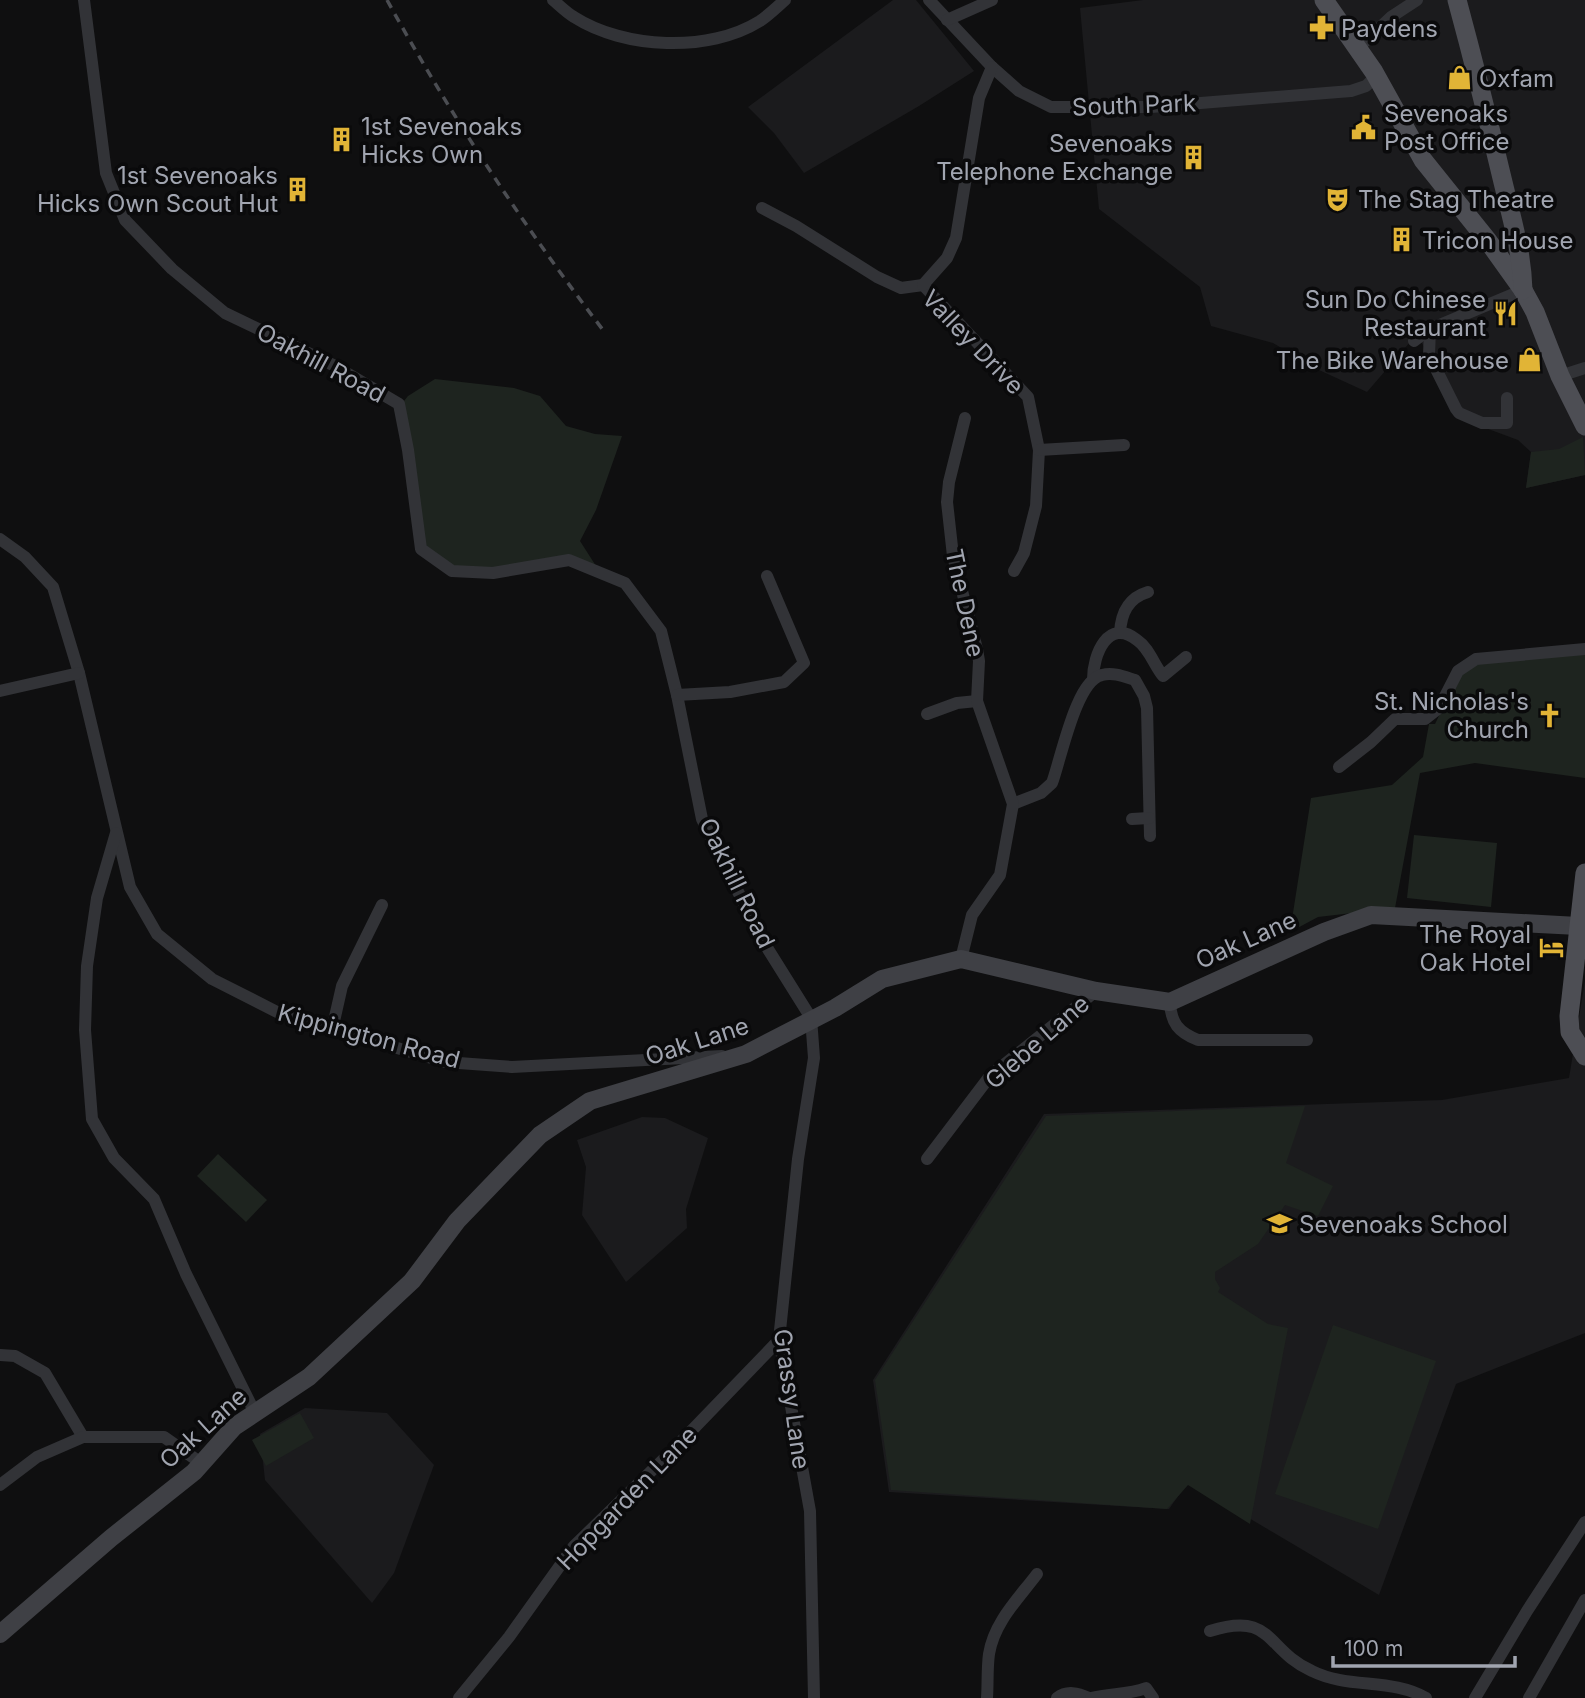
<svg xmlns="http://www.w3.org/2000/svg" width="1585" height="1698" viewBox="0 0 1585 1698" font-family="Inter,sans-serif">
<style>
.built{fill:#1b1b1d}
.green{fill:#1e241f}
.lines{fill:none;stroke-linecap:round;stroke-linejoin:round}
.street{stroke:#323337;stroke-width:12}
.secondary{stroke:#3f4045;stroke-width:18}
.primary{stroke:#4d4e54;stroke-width:19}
.rail{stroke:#4b4d52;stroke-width:3.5;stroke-dasharray:9 7;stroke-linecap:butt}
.labels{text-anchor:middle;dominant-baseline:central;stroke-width:7;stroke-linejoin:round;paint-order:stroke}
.poi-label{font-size:24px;fill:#a1a5b0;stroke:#0a0a0b;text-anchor:start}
.street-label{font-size:24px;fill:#a1a5b0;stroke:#0a0a0b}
</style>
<rect width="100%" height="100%" fill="#0f0f10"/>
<g class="built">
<path d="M893,0H916L974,71L919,106L804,173L774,133L748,107Z"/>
<path d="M1143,0H1585V475L1526,488L1531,452L1518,440L1464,420L1417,334L1367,392L1319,370L1273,343L1211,326L1200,287L1099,209L1080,8Z"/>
<path d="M1585,981V1333L1456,1384L1379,1595L1188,1482L1169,1509L889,1492L873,1380L1044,1114L1442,1100L1569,1078Z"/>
<path d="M642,1117L665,1118L708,1138L686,1209L687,1228L626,1282L582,1215L586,1167L577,1140Z"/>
<path d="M305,1408L387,1413L434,1465L394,1573L372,1603L265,1480L260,1434Z"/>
</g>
<g class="green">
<path d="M435,379L514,388L540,396L566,426L595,434L622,436L596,510L580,541L596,566L570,559L455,572L423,549L400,406L408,396Z"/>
<path d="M1583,437L1585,475L1526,488L1531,452L1559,449Z"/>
<path d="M1585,653V778L1475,763L1420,773L1395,908L1318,917L1290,932L1311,798L1392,785L1423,757L1429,724H1435L1460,672L1477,662Z"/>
<path d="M1414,835L1497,843L1491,907L1407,898Z"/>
<path d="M1305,1106L1286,1163L1333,1186L1318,1216L1285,1205L1258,1244L1215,1272V1279L1220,1288L1218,1292L1268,1324L1288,1328L1250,1524L1188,1485L1167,1509L891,1490L875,1380L1046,1116Z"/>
<path d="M218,1154L267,1200L246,1222L197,1176Z"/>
<path d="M1333,1325L1436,1361L1378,1529L1275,1494Z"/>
<path d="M300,1413L314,1438L266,1466L252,1440Z"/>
</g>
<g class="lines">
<g class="street">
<path d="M84,0L106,173L125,220L172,269L225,313L333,365L399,404L408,450L421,549L452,571L493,573L569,560L625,583L661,631L677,695L702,819L761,938L811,1018L814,1058L798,1159L779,1340L810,1511L814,1698"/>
<path d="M553,0C560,6 567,13 574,17C624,49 709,53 760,21C769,15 777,7 785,0"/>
<path d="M929,0L992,67L1019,91L1051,107H1151L1351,91L1366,86L1376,76"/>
<path d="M947,20L992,0"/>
<path d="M1358,48L1391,17L1417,0"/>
<path d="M762,208L796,226L877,277L901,288L923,285L1028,397L1039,450L1036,506L1024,553L1014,571"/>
<path d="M923,285L947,258L956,238L979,98L992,67"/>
<path d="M1430,329L1429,355L1456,409L1459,413L1482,423H1507V398"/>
<path d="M1414,341L1430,329L1523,290"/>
<path d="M1560,376L1585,368"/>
<path d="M1039,450L1124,445"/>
<path d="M0,539L25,557L53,587L79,673L130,887L157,934L212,979L281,1014L445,1062L512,1067L722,1056"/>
<path d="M1120,633C1121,613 1128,598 1148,592"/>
<path d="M1093,679C1093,655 1108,617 1137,640C1149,648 1154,665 1163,676L1186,657"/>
<path d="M0,691L79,673"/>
<path d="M677,695L730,692L784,682L804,663L767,576"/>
<path d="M927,714L957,703L977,701"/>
<path d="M1339,767L1371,742L1395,719H1425L1439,708L1458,671L1476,659L1585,649"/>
<path d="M1013,804L1041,793L1052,783C1061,759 1076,680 1102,675C1114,672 1125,677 1135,680L1144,696L1147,708L1150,836"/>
<path d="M1132,819L1149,818"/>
<path d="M116,833L97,898L87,966L85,1030L92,1119L114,1158L154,1199L186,1274L254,1411"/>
<path d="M961,959L972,915L1000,875L1013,804L977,701L979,661L977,649L953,556L947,502L949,482L965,418"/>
<path d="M1170,1002C1171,1023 1178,1032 1198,1040H1307"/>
<path d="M332,1030L342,986L382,905"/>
<path d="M927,1159L990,1076L1096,991"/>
<path d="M0,1355L15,1356L45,1373L83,1437"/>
<path d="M0,1485L37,1457L83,1437H164L201,1463"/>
<path d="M1210,1631C1274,1611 1265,1650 1312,1671C1348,1689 1392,1678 1426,1698"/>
<path d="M459,1698L509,1637L574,1546L671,1452L779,1340"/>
<path d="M987,1698C988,1684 987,1668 989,1654C994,1622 1019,1598 1037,1574"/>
<path d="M1057,1698C1067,1690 1078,1693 1089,1698"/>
<path d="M1091,1698C1110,1693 1128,1695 1146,1688L1153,1698"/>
<path d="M1475,1698L1527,1611L1585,1522"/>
<path d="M1529,1698L1585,1600"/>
</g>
<path class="secondary" d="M0,1634L111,1538L194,1472L234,1427L309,1377L412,1281L457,1221L540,1135L590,1101L746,1054L835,1008L882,979L961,959L1096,991L1170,1002L1324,932L1371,915L1578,926"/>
<g class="primary">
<path d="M1324,0L1374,72L1423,160L1488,241L1523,290L1535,312L1560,376L1585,426"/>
<path d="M1457,0C1473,59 1488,119 1502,178C1511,216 1522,251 1523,290"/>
<path d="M1585,873L1569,1016L1570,1032L1585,1056"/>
</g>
<path class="rail" d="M387,0C451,116 523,225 603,330"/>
</g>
<defs>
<symbol id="pharmacy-bare" viewBox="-9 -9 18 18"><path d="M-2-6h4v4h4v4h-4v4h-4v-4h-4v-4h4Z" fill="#e1b436" stroke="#0a0a0b" stroke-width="2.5" paint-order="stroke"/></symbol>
<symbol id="shop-bare" viewBox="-9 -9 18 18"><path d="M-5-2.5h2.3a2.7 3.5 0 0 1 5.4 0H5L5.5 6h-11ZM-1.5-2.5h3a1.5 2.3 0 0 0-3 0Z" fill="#e1b436" stroke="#0a0a0b" stroke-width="2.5" paint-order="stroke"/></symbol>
<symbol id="civic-bare" viewBox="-9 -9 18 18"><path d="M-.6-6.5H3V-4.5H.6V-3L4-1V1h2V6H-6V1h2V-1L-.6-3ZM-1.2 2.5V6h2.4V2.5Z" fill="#e1b436" stroke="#0a0a0b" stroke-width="2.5" paint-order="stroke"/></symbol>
<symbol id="building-bare" viewBox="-9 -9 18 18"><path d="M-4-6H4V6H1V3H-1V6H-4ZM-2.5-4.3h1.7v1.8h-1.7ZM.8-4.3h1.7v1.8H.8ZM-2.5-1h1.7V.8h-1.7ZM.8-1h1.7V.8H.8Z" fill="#e1b436" stroke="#0a0a0b" stroke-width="2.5" paint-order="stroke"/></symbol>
<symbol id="theatre-bare" viewBox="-9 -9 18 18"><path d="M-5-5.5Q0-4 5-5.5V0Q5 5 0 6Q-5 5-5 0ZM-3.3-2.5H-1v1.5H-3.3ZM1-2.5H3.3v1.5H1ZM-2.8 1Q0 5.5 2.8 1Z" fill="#e1b436" stroke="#0a0a0b" stroke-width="2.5" paint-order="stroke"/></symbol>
<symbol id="restaurant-bare" viewBox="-9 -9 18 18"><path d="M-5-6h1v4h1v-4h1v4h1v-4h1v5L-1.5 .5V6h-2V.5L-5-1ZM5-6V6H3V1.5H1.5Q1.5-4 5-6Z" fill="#e1b436" stroke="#0a0a0b" stroke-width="2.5" paint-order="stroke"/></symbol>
<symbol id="church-bare" viewBox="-9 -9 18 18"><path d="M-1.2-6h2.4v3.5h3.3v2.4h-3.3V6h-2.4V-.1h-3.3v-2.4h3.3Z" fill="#e1b436" stroke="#0a0a0b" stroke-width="2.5" paint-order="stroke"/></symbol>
<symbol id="hotel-bare" viewBox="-9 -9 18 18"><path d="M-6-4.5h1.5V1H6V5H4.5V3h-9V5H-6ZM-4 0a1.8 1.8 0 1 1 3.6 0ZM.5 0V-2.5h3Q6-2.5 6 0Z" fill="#e1b436" stroke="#0a0a0b" stroke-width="2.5" paint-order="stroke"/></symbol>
<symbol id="school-bare" viewBox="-9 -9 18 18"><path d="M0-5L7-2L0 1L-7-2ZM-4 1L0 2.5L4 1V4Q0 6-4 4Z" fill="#e1b436" stroke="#0a0a0b" stroke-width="2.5" paint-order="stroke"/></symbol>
</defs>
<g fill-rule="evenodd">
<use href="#pharmacy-bare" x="1304" y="10" width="35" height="35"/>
<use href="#shop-bare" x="1442" y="60" width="35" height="35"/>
<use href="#civic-bare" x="1346" y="110" width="35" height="35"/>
<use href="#building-bare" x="324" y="122" width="35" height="35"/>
<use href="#building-bare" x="1176" y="140" width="35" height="35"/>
<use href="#building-bare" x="280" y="172" width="35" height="35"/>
<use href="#theatre-bare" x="1320" y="182" width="35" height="35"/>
<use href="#building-bare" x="1384" y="222" width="35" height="35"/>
<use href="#restaurant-bare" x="1488" y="296" width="35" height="35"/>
<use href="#shop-bare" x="1512" y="342" width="35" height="35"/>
<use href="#church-bare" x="1532" y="698" width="35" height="35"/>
<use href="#hotel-bare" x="1534" y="930" width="35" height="35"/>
<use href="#school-bare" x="1262" y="1206" width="35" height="35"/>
</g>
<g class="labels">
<g class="poi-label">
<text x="1341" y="28">Paydens</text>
<text x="1479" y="78">Oxfam</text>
<text x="1384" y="113">Sevenoaks<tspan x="1384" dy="28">Post Office</tspan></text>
<text x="361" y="126">1st Sevenoaks<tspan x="361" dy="28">Hicks Own</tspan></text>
<text x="1173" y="143" text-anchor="end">Sevenoaks<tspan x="1173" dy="28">Telephone Exchange</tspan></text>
<text x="278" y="175" text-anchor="end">1st Sevenoaks<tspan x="278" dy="28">Hicks Own Scout Hut</tspan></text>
<text x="1358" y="199">The Stag Theatre</text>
<text x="1422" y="240">Tricon House</text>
<text x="1486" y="299" text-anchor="end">Sun Do Chinese<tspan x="1486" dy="28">Restaurant</tspan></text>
<text x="1509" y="360" text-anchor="end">The Bike Warehouse</text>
<text x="1529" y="701" text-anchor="end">St. Nicholas's<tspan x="1529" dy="28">Church</tspan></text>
<text x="1531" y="934" text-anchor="end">The Royal<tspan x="1531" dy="28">Oak Hotel</tspan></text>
<text x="1299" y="1224">Sevenoaks School</text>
</g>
<g class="street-label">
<text transform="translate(1134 105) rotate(-2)">South Park</text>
<text transform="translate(973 342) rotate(46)">Valley Drive</text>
<text transform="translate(321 363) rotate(28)">Oakhill Road</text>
<text transform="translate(965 603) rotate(78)">The Dene</text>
<text transform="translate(737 883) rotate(64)">Oakhill Road</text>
<text transform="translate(1246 940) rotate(-24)">Oak Lane</text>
<text transform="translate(369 1036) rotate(15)">Kippington Road</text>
<text transform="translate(697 1041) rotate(-18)">Oak Lane</text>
<text transform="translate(1037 1042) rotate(-41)">Glebe Lane</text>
<text transform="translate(792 1399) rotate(82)">Grassy Lane</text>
<text transform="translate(203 1428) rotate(-42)">Oak Lane</text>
<text transform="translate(627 1498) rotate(-46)">Hopgarden Lane</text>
</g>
</g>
<path d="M1333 1656v10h182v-10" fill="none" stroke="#a1a5b0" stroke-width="3.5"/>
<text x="1344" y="1656" font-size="21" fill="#a1a5b0" stroke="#0a0a0b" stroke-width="5" paint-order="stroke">100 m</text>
</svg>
